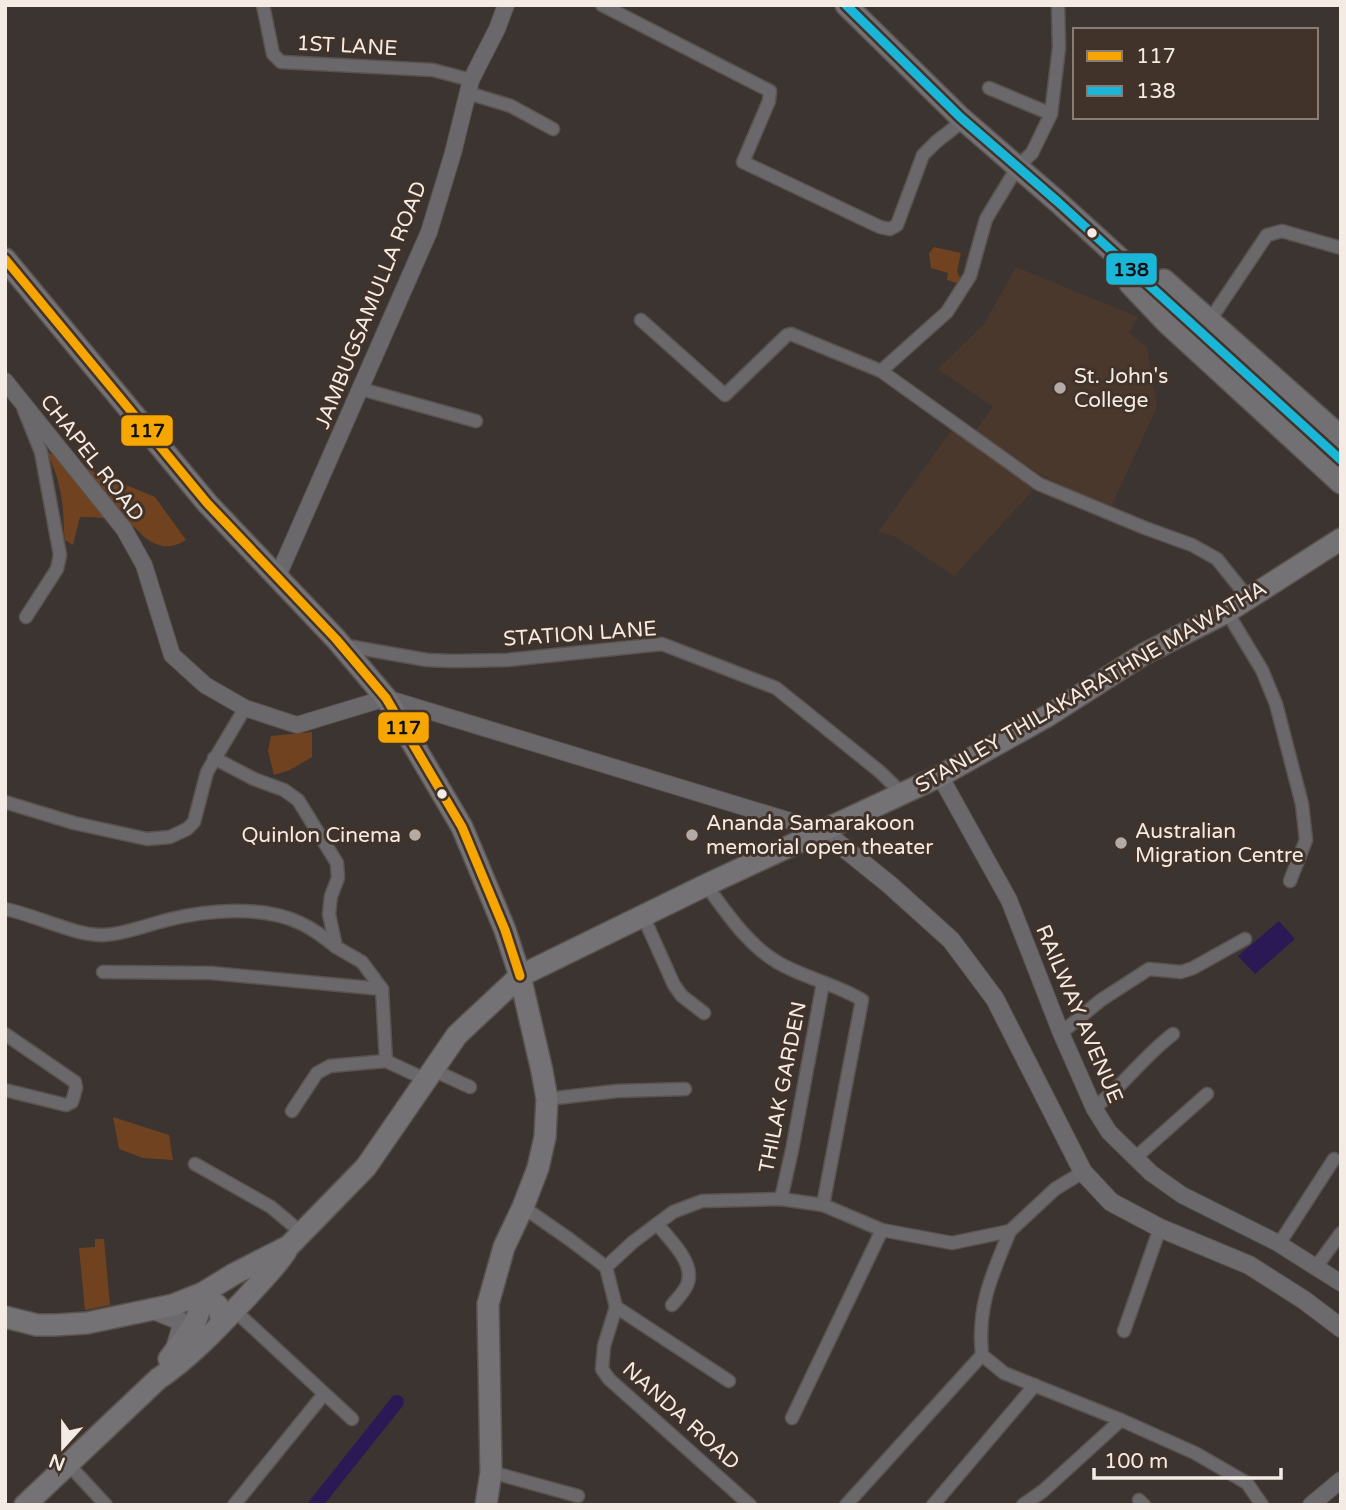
<svg xmlns="http://www.w3.org/2000/svg" width="1346" height="1510" viewBox="0 0 1346 1510" font-family="'Varela Round',sans-serif">
<style>
.built{fill:#4b382d}
.green{fill:#70421f}
.water{fill:#2b1955}
.lines{fill:none;stroke-linecap:round;stroke-linejoin:round}
.canal{stroke:#2b1955;stroke-width:14}
.minor-casing{stroke:#59524e;stroke-width:15}
.tertiary-casing{stroke:#59524e;stroke-width:18}
.secondary-casing{stroke:#59524e;stroke-width:20}
.primary-casing{stroke:#59524e;stroke-width:24}
.trunk-casing{stroke:#59524e;stroke-width:24}
.minor{stroke:#6a686a;stroke-width:12}
.tertiary{stroke:#6a686a;stroke-width:16}
.secondary{stroke:#6c6a6c;stroke-width:18}
.primary{stroke:#747275;stroke-width:21}
.trunk{stroke:#727072;stroke-width:21}
.bus-1-casing{stroke:#42332a;stroke-width:14}
.bus-2-casing{stroke:#42332a;stroke-width:14}
.bus-1{stroke:#f7a600;stroke-width:9}
.bus-2{stroke:#1ab6d8;stroke-width:9}
.bus-dot{fill:#f4ebe5;stroke:#42332a;stroke-width:2.5}
.poi-dot{fill:#b4aba6;stroke:#42332a;stroke-width:2.5}
.labels{text-anchor:middle;dominant-baseline:central;stroke-width:6;stroke-linejoin:round;paint-order:stroke}
.street-label{font-size:21px;fill:#f4ebe5;stroke:#42332a}
.poi-label{font-size:21px;fill:#f4ebe5;stroke:#42332a;text-anchor:start}
.line-badge{stroke:#42332a;stroke-width:2.5}
.pale-badge-label{font-size:19px;text-anchor:middle;font-weight:bold;fill:#111}
</style>
<rect width="100%" height="100%" fill="#3c3430"/>
<g class="built">
<path d="M1016,267L1138,317L1129,333L1147,347L1157,407L1110,509L1037,473L975,431L993,407L938,369L984,324Z"/>
<path d="M953,428L1036,487L954,576L896,537L878,532Z"/>
</g>
<g class="green">
<path d="M934,247L961,253L957,271L960,278L957,283L947,280L948,273L931,268L929,253Z"/>
<path d="M47,452L155,497L186,540C170,550 157,548 142,535C140,533 136,528 134,527C119,518 97,517 80,517L73,545L65,540C63,527 64,514 62,501C60,484 54,467 47,452Z"/>
<path d="M312,732V757L290,770L274,775L268,751L271,736Z"/>
<path d="M113,1117L169,1135L173,1160L143,1158L119,1149Z"/>
<path d="M95,1239H104L110,1305L85,1310L79,1248L95,1247Z"/>
</g>
<path class="water" d="M1279,921L1295,939L1255,974L1238,956Z"/>
<g class="lines">
<path class="canal" d="M315,1505L397,1402"/>
<defs>
<g id="minor">
<path d="M263,5L273,54L281,62L433,70L471,80"/>
<path d="M602,5L770,91L769,101L743,162L880,227L890,229L897,225L923,155L936,142L964,120"/>
<path d="M989,88L1051,114"/>
<path d="M468,93L511,106L553,129"/>
<path d="M641,320L725,395L787,335L791,334L881,371L1039,484L1145,528L1192,545L1217,559L1249,599"/>
<path d="M1210,320L1267,235L1282,231L1341,248"/>
<path d="M881,371L947,312L970,276L986,219L1018,166L1032,153L1051,114L1059,48L1058,5"/>
<path d="M361,389L476,421"/>
<path d="M24,410L41,452L60,555L57,569L26,617"/>
<path d="M1227,612L1262,670L1276,704L1302,804L1306,840L1290,881"/>
<path d="M342,645L427,660L453,661L507,660L662,644L776,688L879,771L903,794"/>
<path d="M214,758L254,779L284,790L298,800L337,863L338,878L331,896L329,914L336,947L362,962L382,989L386,1061L427,1080"/>
<path d="M5,802L74,823L147,839L170,837L187,829L194,822L207,772L245,708"/>
<path d="M706,885C726,912 747,944 777,962C804,978 836,984 862,1000L823,1205"/>
<path d="M5,909C36,915 75,936 104,935C125,934 147,925 167,920C206,910 263,905 300,923C314,929 325,938 336,947"/>
<path d="M643,916L674,985L682,996L704,1013"/>
<path d="M103,972L211,973L382,989"/>
<path d="M1061,1033L1101,1000L1149,969L1181,972L1193,968L1245,939"/>
<path d="M5,1034L75,1082L76,1088L72,1102L66,1105L5,1090"/>
<path d="M433,1070L470,1087"/>
<path d="M547,1099L617,1091L685,1089"/>
<path d="M1094,1108C1123,1086 1144,1056 1173,1034"/>
<path d="M292,1111L317,1073L330,1066L386,1061"/>
<path d="M1135,1158L1207,1094"/>
<path d="M195,1164L271,1207L302,1233"/>
<path d="M781,1199L792,1150L823,983"/>
<path d="M523,1207L569,1239L606,1267"/>
<path d="M657,1224C670,1240 698,1265 686,1287C683,1293 677,1299 672,1305"/>
<path d="M1010,1231C992,1275 977,1305 982,1355L1004,1373L1121,1420L1195,1453L1247,1483L1262,1505"/>
<path d="M1279,1244L1334,1159"/>
<path d="M606,1267L633,1242L673,1212L702,1201L781,1199L823,1205L882,1230L952,1243L1010,1231L1055,1189L1083,1172"/>
<path d="M606,1267L616,1307L604,1346L602,1369L609,1379L750,1505"/>
<path d="M1316,1267L1341,1233"/>
<path d="M616,1307L729,1381"/>
<path d="M234,1310L352,1419"/>
<path d="M1124,1331L1160,1228"/>
<path d="M792,1418L882,1230"/>
<path d="M69,1465L106,1505"/>
<path d="M491,1472L578,1496"/>
<path d="M1139,1500L1144,1505"/>
<path d="M234,1505L324,1394"/>
<path d="M846,1505L982,1355"/>
<path d="M933,1505L1035,1385"/>
<path d="M1023,1505L1043,1491L1121,1420"/>
</g>
<g id="tertiary">
<path d="M5,381L124,529L144,565L172,655L205,685L245,708L297,725L386,698L823,831"/>
<path d="M277,578L429,232L453,153L471,80L497,29L506,5"/>
<path d="M940,776L1009,900L1061,1033L1094,1108L1109,1132L1151,1173L1182,1195L1276,1242L1341,1283"/>
<path d="M1311,1505L1341,1480"/>
</g>
<g id="secondary">
<path d="M823,831L890,885L951,940L995,999L1083,1172L1111,1202L1160,1228L1249,1265L1304,1300L1341,1328"/>
<path d="M153,1310L180,1321L181,1328L175,1348"/>
</g>
<g id="primary">
<path d="M5,259L207,503L336,639L386,698L462,827L505,930L520,976L542,1071L547,1099L545,1137L538,1168L523,1207L504,1247L488,1304L491,1472L486,1505"/>
<path d="M5,1317L37,1325H55L87,1323L173,1305L203,1293L234,1274L289,1246L366,1167L457,1035L520,976L706,885L940,776L1049,715L1144,654L1227,612L1341,539"/>
<path d="M169,1359C189,1331 197,1329 203,1293L218,1306L222,1322"/>
<path d="M25,1505L158,1379C192,1356 219,1326 247,1297C260,1282 275,1268 286,1251"/>
</g>
<g id="trunk">
<path d="M846,5L960,117L1058,202L1341,460"/>
<path d="M1164,280L1341,437"/>
<path d="M1130,284L1167,323L1341,483"/>
</g>
</defs>
<use href="#minor" class="minor-casing"/>
<use href="#tertiary" class="tertiary-casing"/>
<use href="#secondary" class="secondary-casing"/>
<use href="#primary" class="primary-casing"/>
<use href="#trunk" class="trunk-casing"/>
<use href="#minor" class="minor"/>
<use href="#tertiary" class="tertiary"/>
<use href="#secondary" class="secondary"/>
<use href="#primary" class="primary"/>
<use href="#trunk" class="trunk"/>
<defs>
<path id="bus-1" d="M5,259L207,503L336,639L386,698L462,827L505,930L520,976"/>
<path id="bus-2" d="M846,5L960,117L1058,202L1341,460"/>
</defs>
<use href="#bus-1" class="bus-1-casing"/>
<use href="#bus-2" class="bus-2-casing"/>
<use href="#bus-1" class="bus-1"/>
<use href="#bus-2" class="bus-2"/>
</g>
<g class="bus-dot">
<circle cx="1092" cy="233" r="6"/>
<circle cx="442" cy="794" r="6"/>
</g>
<g class="poi-dot">
<circle cx="1060" cy="388" r="7"/>
<circle cx="415" cy="835" r="7"/>
<circle cx="692" cy="835" r="7"/>
<circle cx="1121" cy="843" r="7"/>
</g>
<g class="labels">
<g class="street-label">
<text transform="translate(347 46) rotate(3)">1ST LANE</text>
<text transform="translate(371 305) rotate(-68)">JAMBUGSAMULLA ROAD</text>
<text transform="translate(92 458) rotate(52)">CHAPEL ROAD</text>
<text transform="translate(580 634) rotate(-4)">STATION LANE</text>
<text transform="translate(1091 687) rotate(-30)">STANLEY THILAKARATHNE MAWATHA</text>
<text transform="translate(1079 1014) rotate(67)">RAILWAY AVENUE</text>
<text transform="translate(783 1087) rotate(-79)">THILAK GARDEN</text>
<text transform="translate(681 1416) rotate(42)">NANDA ROAD</text>
</g>
<g class="poi-label">
<text x="1074" y="376">St. John's<tspan x="1074" dy="24">College</tspan></text>
<text x="706" y="823">Ananda Samarakoon<tspan x="706" dy="24">memorial open theater</tspan></text>
<text x="1135" y="831">Australian<tspan x="1135" dy="24">Migration Centre</tspan></text>
<text x="401" y="835" text-anchor="end">Quinlon Cinema</text>
</g>
</g>
<g class="line-badge">
<rect x="1105" y="252" width="53" height="34" rx="7" fill="#1ab6d8"/>
<rect x="120" y="414" width="54" height="33" rx="7" fill="#f7a600"/>
<rect x="377" y="711" width="53" height="33" rx="7" fill="#f7a600"/>
</g>
<g class="pale-badge-label">
<text x="1131" y="276">138</text>
<text x="147" y="437">117</text>
<text x="403" y="734">117</text>
</g>
<rect width="1346" height="1510" fill="none" stroke="#f4ebe5" stroke-width="14"/>
<rect x="1073" y="28" width="245" height="91" fill="#42332a" stroke="#897d75" stroke-width="2"/>
<rect x="1087" y="51" width="35" height="10" fill="#f7a600" stroke="#897d75" stroke-width="2"/>
<text x="1136" y="63" font-size="21" fill="#f4ebe5">117</text>
<rect x="1087" y="86" width="35" height="10" fill="#1ab6d8" stroke="#897d75" stroke-width="2"/>
<text x="1136" y="98" font-size="21" fill="#f4ebe5">138</text>
<g transform="translate(63 1447) rotate(201)" stroke="#42332a" stroke-width="5" paint-order="stroke">
<path d="M0-5L12 26L0 18L-12 26Z" fill="#f4ebe5"/>
<text y="-10" font-size="19" font-weight="bold" text-anchor="middle" fill="#f4ebe5">N</text>
</g>
<path d="M1094 1468v10h187v-10" fill="none" stroke="#f4ebe5" stroke-width="3.5"/>
<text x="1104" y="1468" font-size="21" fill="#f4ebe5" stroke="#42332a" stroke-width="5" paint-order="stroke">100 m</text>
</svg>
